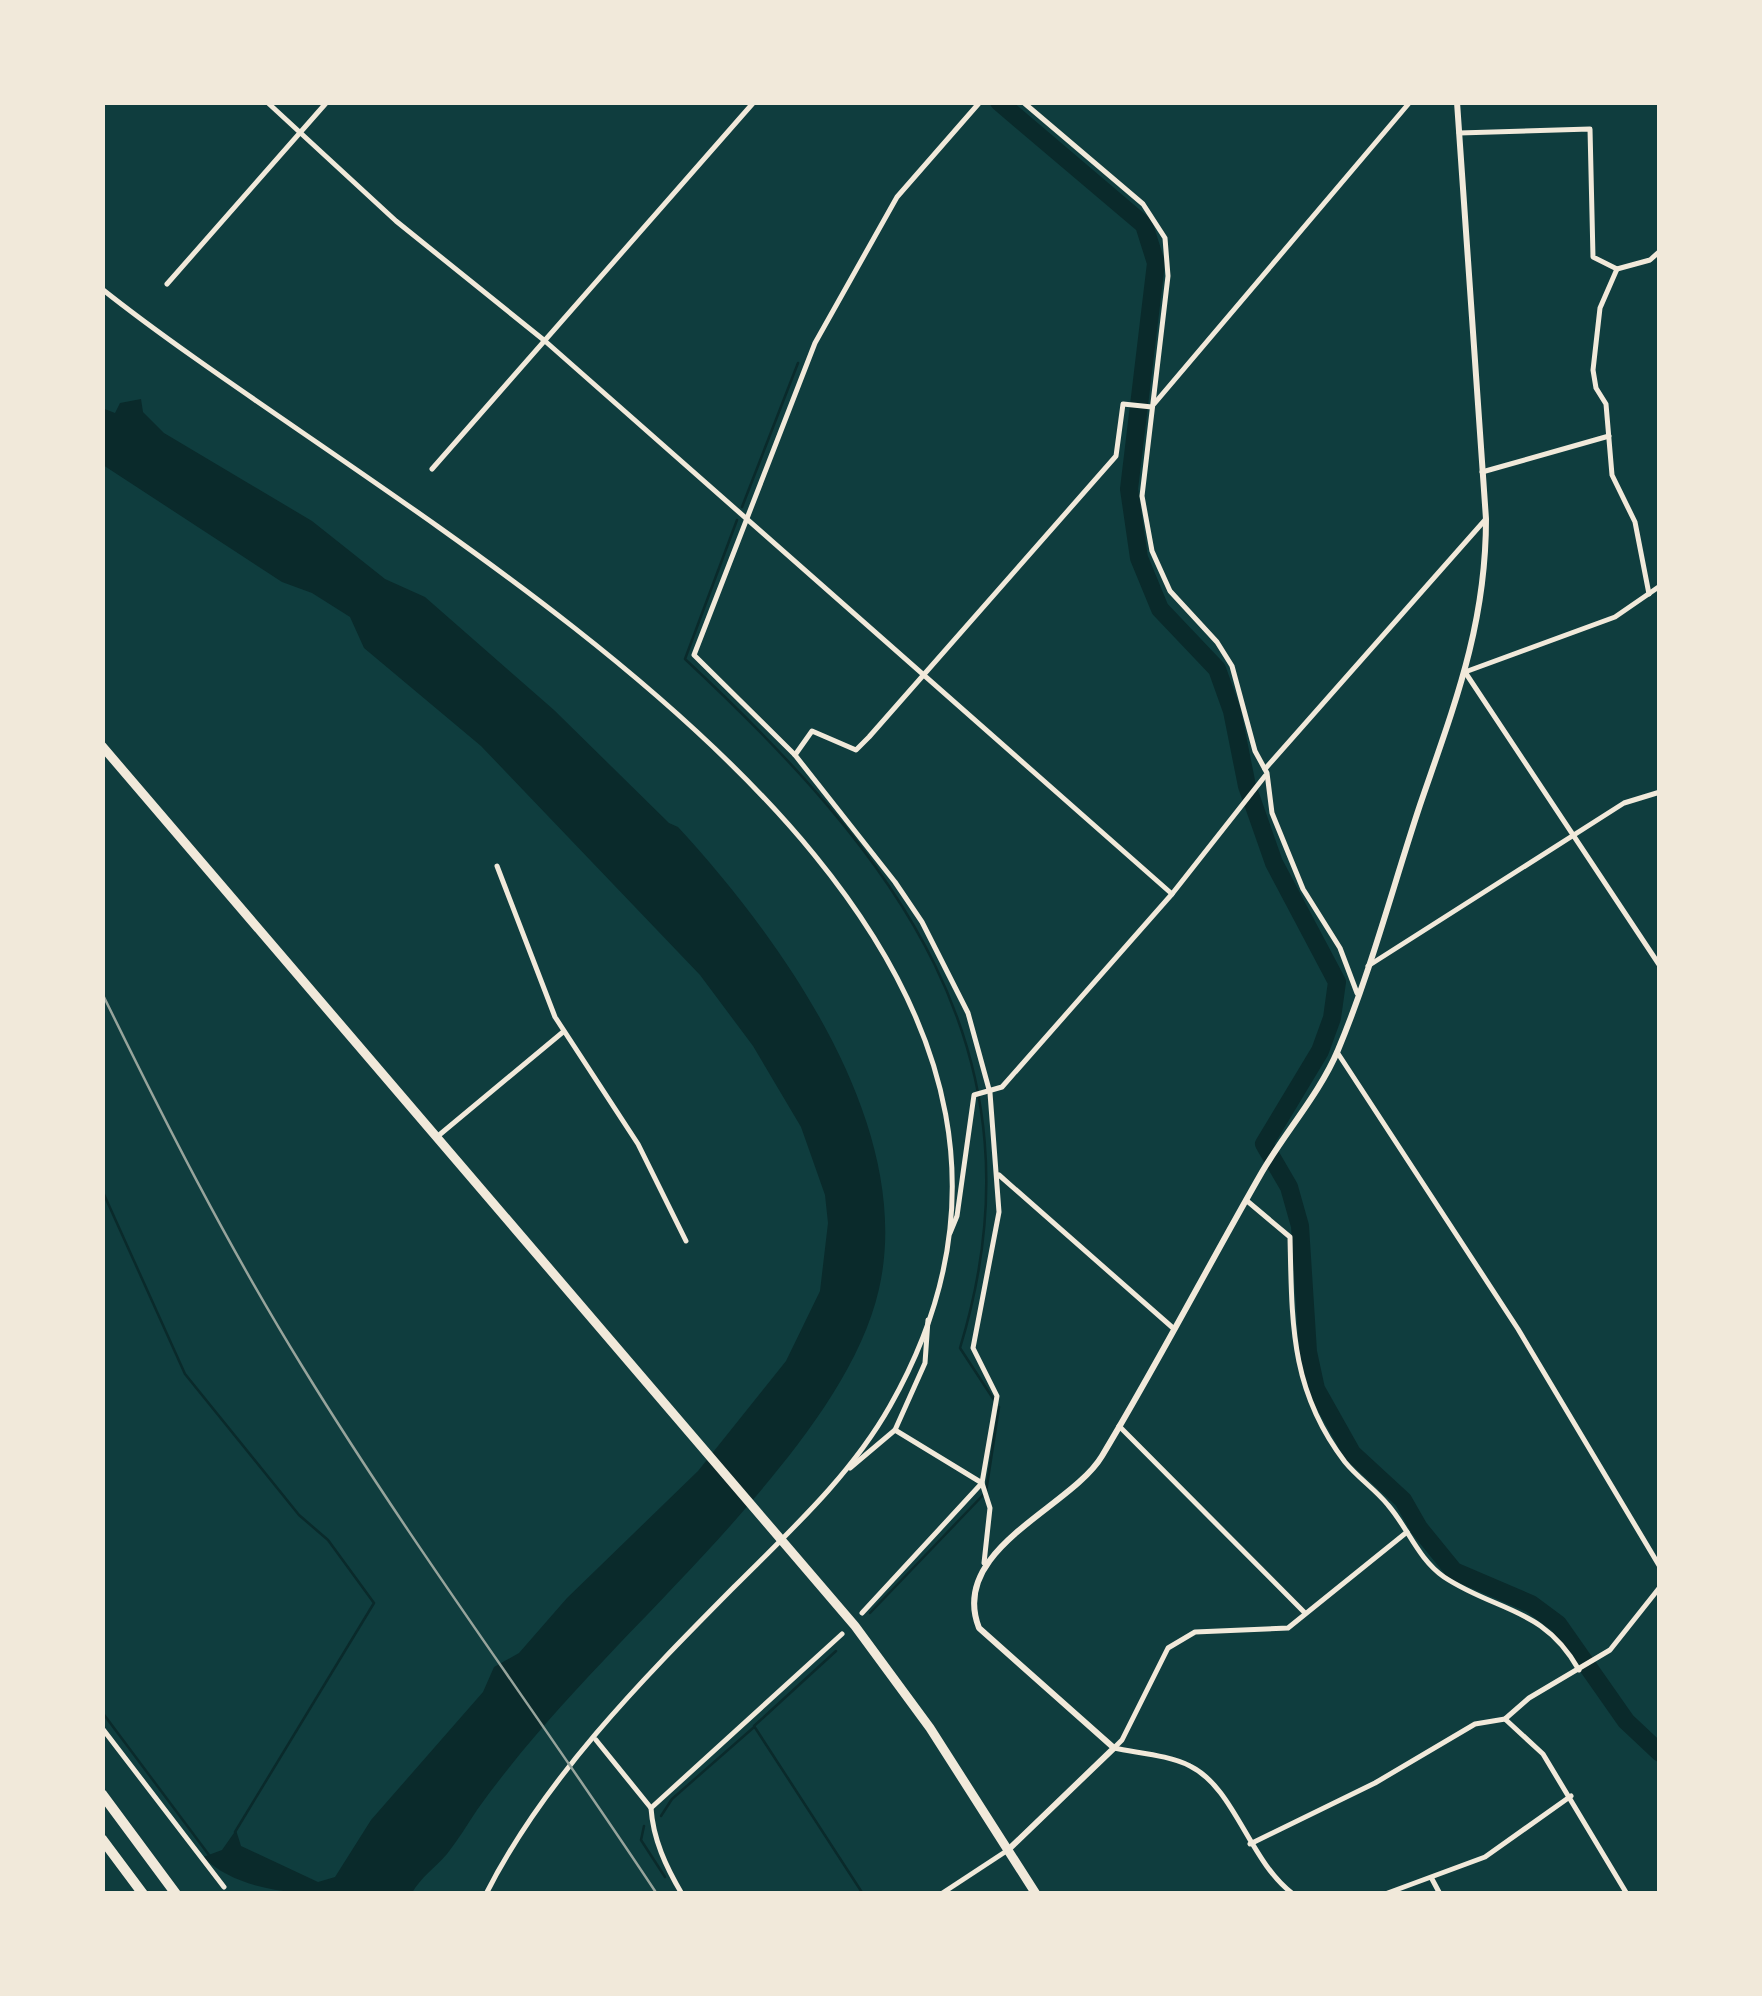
<svg xmlns="http://www.w3.org/2000/svg" width="1762" height="1996" viewBox="0 0 1762 1996" font-family="'PT Sans Narrow',sans-serif">
<style>
.water{fill:#0a2a2b}
.lines{fill:none;stroke-linecap:round;stroke-linejoin:round}
.stream{stroke:#0a2a2b;stroke-width:2.5}
.river{stroke:#0a2a2b;stroke-width:18}
.minor{stroke:#f1e9da;stroke-width:5}
.tertiary{stroke:#f1e9da;stroke-width:6}
.primary{stroke:#f1e9da;stroke-width:9}
.motorway{stroke:#f1e9da;stroke-width:10}
.rail{stroke:#97a49c;stroke-width:2.5}
</style>
<rect width="100%" height="100%" fill="#0f3d3e"/>
<path class="water" d="M141,399L143,412L164,433L312,521L385,579L425,597L554,710L669,823L678,827C782,940 916,1126 879,1289C862,1364 806,1437 757,1495C666,1603 559,1695 477,1810C467,1825 458,1840 447,1854C435,1868 421,1877 412,1893C349,1893 252,1905 203,1857L222,1850L236,1830L241,1846L318,1882L335,1877L371,1820L483,1692L494,1667L519,1653L567,1598L698,1471L786,1361L820,1291L828,1223L825,1195L801,1127L753,1046L700,975L481,746L364,648L350,617L312,593L282,582L103,465L102,408L115,413L120,403Z"/>
<g class="lines">
<g class="stream">
<path d="M742,507L798,363"/>
<path d="M737,520L685,659C893,853 1051,1050 960,1348L994,1400"/>
<path d="M102,1190L185,1374L299,1515L328,1540L374,1603L235,1832"/>
<path d="M870,1613L986,1492L999,1407"/>
<path d="M836,1651L754,1726L863,1894"/>
<path d="M102,1712L209,1855"/>
<path d="M661,1816L672,1799L753,1728"/>
<path d="M644,1826L641,1840L665,1877"/>
</g>
<path class="river" d="M999,102L1144,225L1156,263L1129,489L1139,558L1160,609L1217,669L1232,711L1247,786L1274,863L1337,982L1332,1018L1320,1051L1264,1144L1289,1187L1300,1226L1308,1352L1316,1389L1352,1453L1403,1500L1419,1528L1454,1571L1531,1604L1558,1624L1626,1721L1660,1753"/>
<g class="minor">
<path d="M267,102L396,221L545,341L1172,894"/>
<path d="M1023,102L1143,204L1165,238L1168,276L1142,496L1152,551L1170,591L1217,642L1232,666L1255,751L1267,773L1272,813L1303,889L1340,948L1357,993"/>
<path d="M1459,133L1590,129L1593,257L1617,269L1650,260L1660,251"/>
<path d="M1617,269L1600,308L1593,370L1596,388L1606,404L1612,475L1635,522L1649,594"/>
<path d="M167,284L327,102"/>
<path d="M102,289C407,532 1175,905 890,1406C851,1475 791,1530 736,1585C645,1677 545,1777 486,1894"/>
<path d="M1154,404L1410,102"/>
<path d="M432,469L754,102"/>
<path d="M1482,472L1609,436"/>
<path d="M1660,586L1615,617L1465,672L1660,966"/>
<path d="M795,755L812,731L856,750L869,737L1116,456L1123,404L1152,407"/>
<path d="M1265,769L1485,520"/>
<path d="M497,866L555,1017L638,1144L686,1241"/>
<path d="M1368,966L1624,803L1660,792"/>
<path d="M1337,1052L1518,1329L1660,1567"/>
<path d="M438,1136L563,1032"/>
<path d="M999,1175L1173,1328"/>
<path d="M1246,1200L1290,1237C1292,1323 1290,1390 1345,1462C1358,1478 1375,1489 1388,1505C1408,1528 1418,1559 1444,1577C1497,1612 1544,1607 1579,1670"/>
<path d="M950,1233L957,1216L974,1095L1002,1087L1172,894L1265,776"/>
<path d="M1119,1426L1304,1612"/>
<path d="M895,1430L925,1363L928,1320"/>
<path d="M850,1468L895,1430L982,1483L990,1508L984,1563"/>
<path d="M862,1613L982,1483L997,1396L973,1348L999,1212L990,1093L968,1013L922,922L895,882L795,755L694,655L815,343L897,197L980,102"/>
<path d="M1505,1719L1543,1754L1627,1894"/>
<path d="M102,1728L224,1887"/>
<path d="M596,1740L651,1808"/>
<path d="M1114,1748L1122,1740L1168,1648L1195,1632L1288,1628L1407,1532"/>
<path d="M1114,1748C1137,1753 1169,1755 1190,1766C1235,1788 1249,1861 1293,1894"/>
<path d="M1250,1844L1375,1783L1475,1724L1505,1719L1529,1698L1610,1650L1660,1587"/>
<path d="M1432,1879L1440,1894"/>
<path d="M682,1894C666,1867 653,1839 651,1808L842,1634"/>
<path d="M941,1894L1008,1850"/>
<path d="M1385,1894L1485,1857L1571,1796"/>
</g>
<path class="tertiary" d="M1008,1850L1114,1748L979,1628C948,1549 1071,1508 1102,1456C1158,1363 1208,1266 1262,1172C1286,1131 1320,1093 1338,1050C1371,971 1393,886 1420,805C1454,706 1486,626 1486,519L1457,102"/>
<path class="primary" d="M102,746L855,1626L930,1728L1036,1894"/>
<g class="motorway">
<path d="M102,1794L176,1894"/>
<path d="M102,1839L143,1894"/>
</g>
<path class="rail" d="M102,993C164,1120 228,1246 302,1366C413,1547 540,1717 657,1894"/>
</g>
<rect width="1762" height="1996" fill="none" stroke="#f1e9da" stroke-width="210"/>
</svg>
